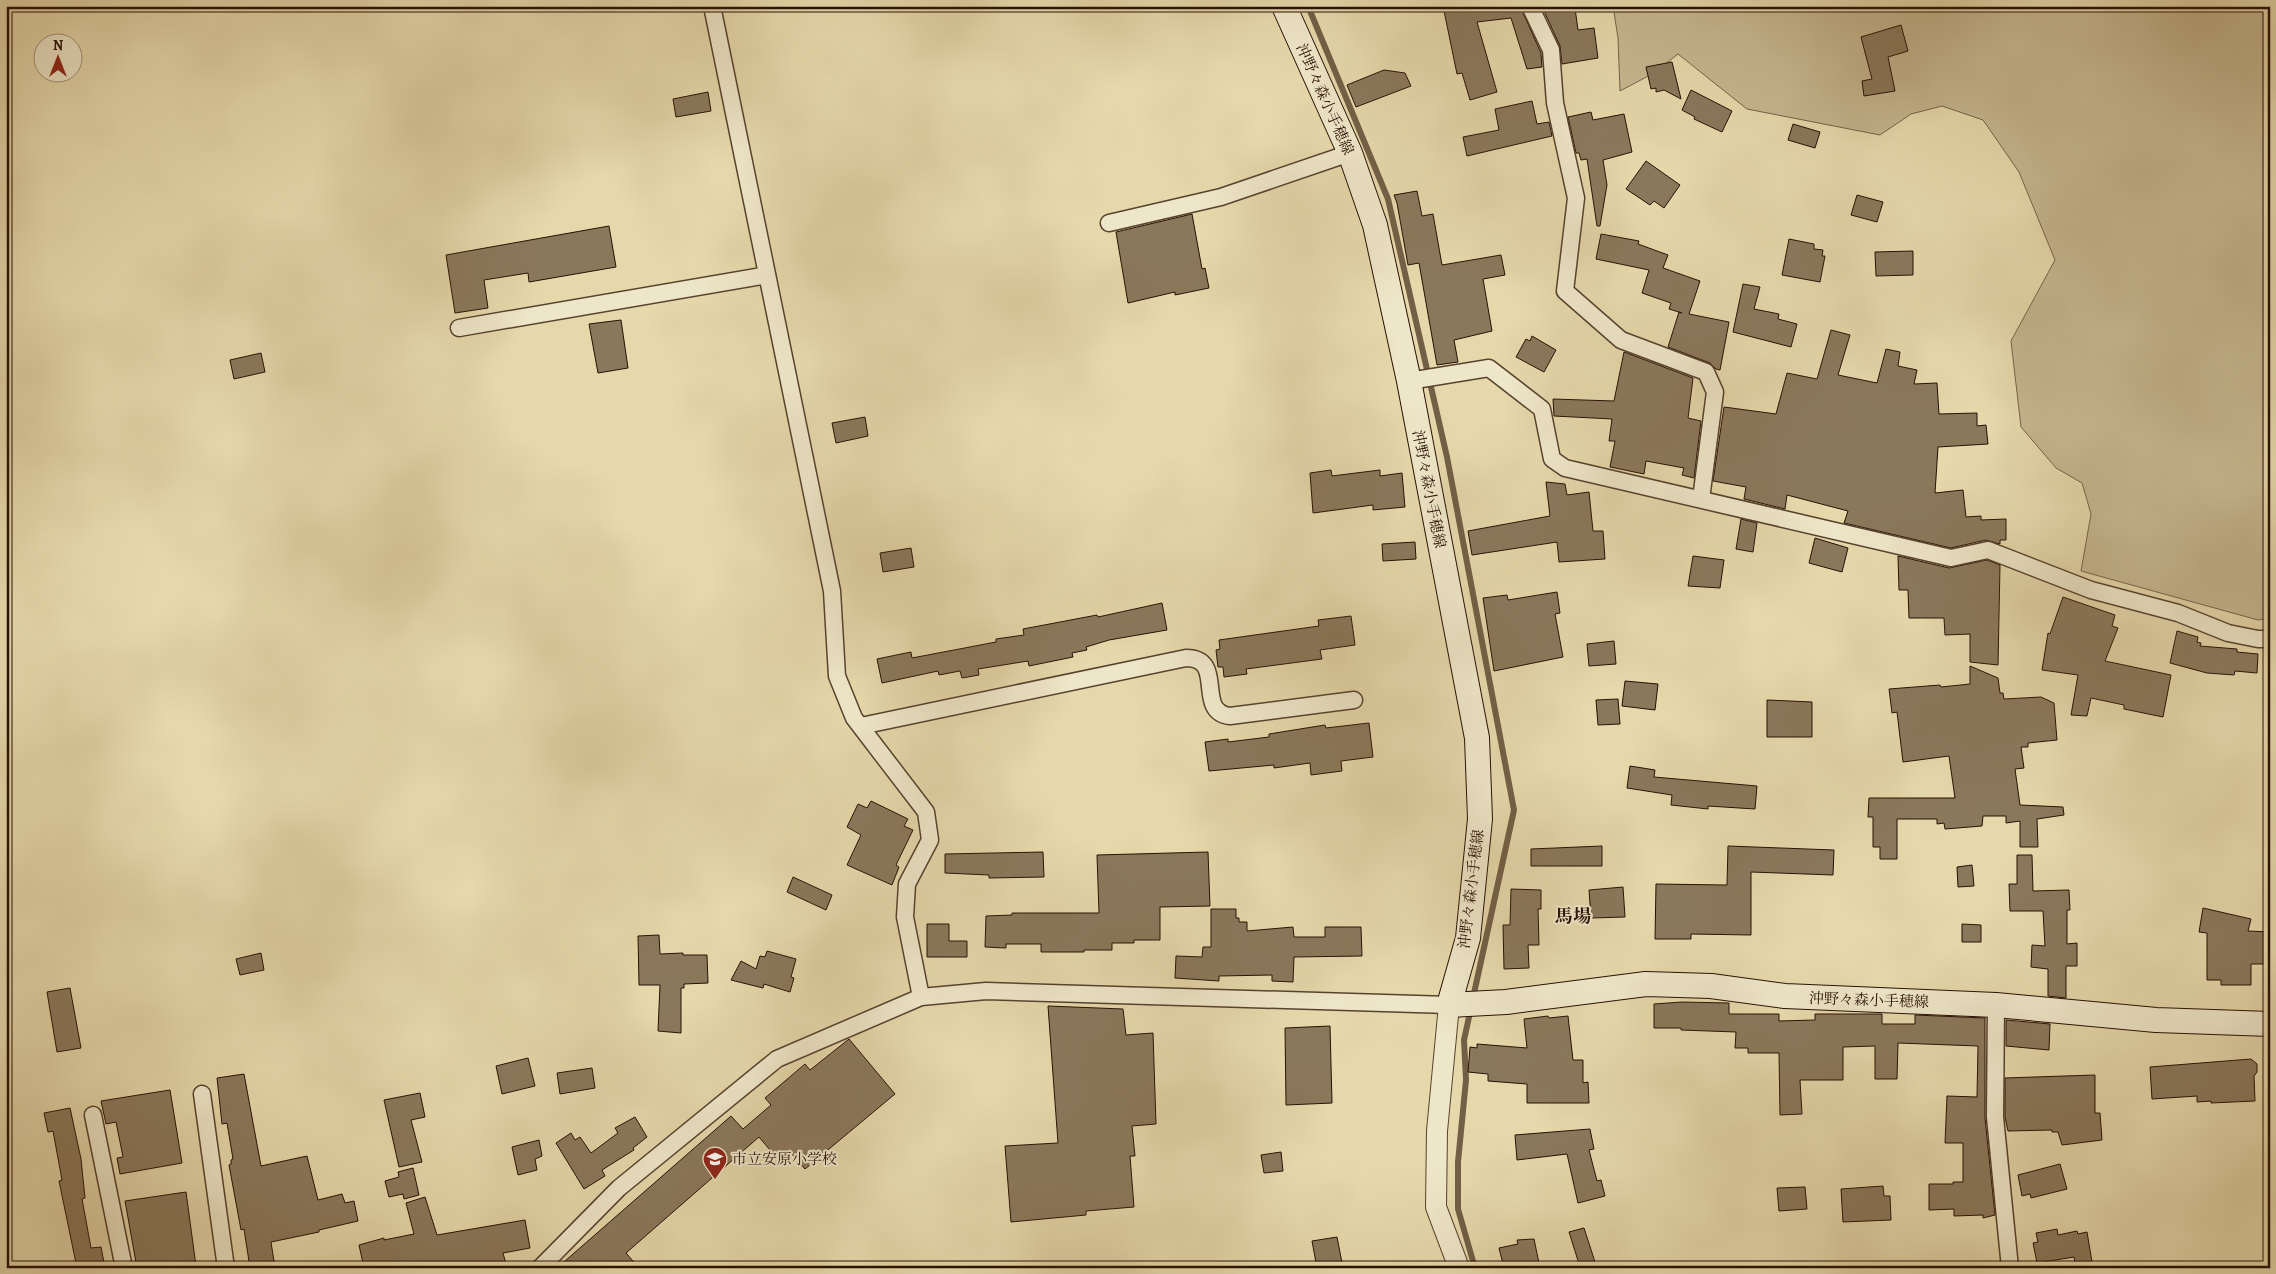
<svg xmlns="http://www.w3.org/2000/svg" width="2276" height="1274" viewBox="0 0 2276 1274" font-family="Alegreya,'Noto Serif JP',serif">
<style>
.green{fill:#c5b68f;stroke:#76634a}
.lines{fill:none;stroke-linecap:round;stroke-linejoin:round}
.stream{stroke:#735f46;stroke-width:6}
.building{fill:#8a785b;stroke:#281004}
.minor-casing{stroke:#57422e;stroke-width:19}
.tertiary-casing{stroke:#57422e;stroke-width:22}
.secondary-casing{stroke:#281004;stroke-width:26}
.minor{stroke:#eee6c8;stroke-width:16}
.tertiary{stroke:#eee6c8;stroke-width:20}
.secondary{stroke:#eee6c8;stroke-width:24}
.labels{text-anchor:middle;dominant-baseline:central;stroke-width:4;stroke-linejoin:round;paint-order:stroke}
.street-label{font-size:15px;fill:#281004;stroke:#eee6c8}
.poi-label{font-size:15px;fill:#281004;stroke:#eee6c8;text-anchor:start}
.quarter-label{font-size:18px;font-weight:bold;fill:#281004;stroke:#eee6c8}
</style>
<rect width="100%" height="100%" fill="#e5d8ab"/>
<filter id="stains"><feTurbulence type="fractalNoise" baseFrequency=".004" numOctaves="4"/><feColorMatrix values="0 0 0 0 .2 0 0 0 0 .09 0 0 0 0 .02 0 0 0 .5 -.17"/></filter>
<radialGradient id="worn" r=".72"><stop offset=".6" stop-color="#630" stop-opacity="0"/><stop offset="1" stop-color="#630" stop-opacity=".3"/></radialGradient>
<path class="green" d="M1613,6H2270V618L2258,620L2081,571L2091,514L2082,483L2056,468L2021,427L2011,341L2055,260L2019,172L1983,120L1942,106L1911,114L1880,135L1747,109L1678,54L1654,73L1620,91L1618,38Z"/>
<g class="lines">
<g class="stream">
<path d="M1308,6L1388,199L1447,457L1514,810L1473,998"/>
<path d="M1471,1008L1464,1040L1466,1080L1458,1162V1209L1475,1268"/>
</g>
</g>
<g class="building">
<path d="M1443,6H1520L1541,53L1542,67L1527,69L1511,18L1477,22L1497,92L1470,100L1462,73L1457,74Z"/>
<path d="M1566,7V9L1575,8L1578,30L1594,28L1598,58L1562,64L1560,46L1543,9Z"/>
<path d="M1901,25L1908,51L1888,57L1895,91L1864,96L1862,81L1872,79L1861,37Z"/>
<path d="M1672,62L1681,99L1664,90L1656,92V88L1651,89L1646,67Z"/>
<path d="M1384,70L1405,73L1411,86L1356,107L1347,85Z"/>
<path d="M1691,90L1732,111L1722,132L1694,119L1695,117L1682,110Z"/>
<path d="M708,92L711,111L676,117L673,99Z"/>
<path d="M1532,101L1537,124L1549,122L1552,136L1467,156L1463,137L1499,130L1495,109Z"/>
<path d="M1591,112L1593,120L1624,114L1632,152L1603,160L1607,185L1600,226H1597L1587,159L1581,160L1579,153H1576L1568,117Z"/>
<path d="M1793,124L1820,132L1815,148L1788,140Z"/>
<path d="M1646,161L1680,185L1664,208L1654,201L1650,205L1626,189Z"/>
<path d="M1417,191L1422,216L1433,214L1442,265L1501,255L1505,275L1483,279L1492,331L1454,340L1458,362L1437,365L1419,263L1408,265L1397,203L1394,195Z"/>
<path d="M1857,195L1883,202L1877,222L1851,215Z"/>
<path d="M1192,214L1202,269L1205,268L1209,288L1175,295V292L1128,303L1116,232Z"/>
<path d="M609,226L616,267L529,282L528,273L484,280L488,308L455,313L446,255Z"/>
<path d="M1601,234L1639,241L1638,244L1668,255L1663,268L1700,281L1689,314L1729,322L1720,370L1716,369L1710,363L1668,347L1679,312L1682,313L1669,309L1671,303L1642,293L1649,270L1596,259Z"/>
<path d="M1789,239L1814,244V249L1823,250L1822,256H1825L1820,282L1782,275Z"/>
<path d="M1913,251V275L1876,276L1875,252Z"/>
<path d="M1743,284L1760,287L1754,309L1779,314L1778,319L1797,324L1791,347L1733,332Z"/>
<path d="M621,320L628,368L598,373L589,324Z"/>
<path d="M1831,330L1850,335L1838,375L1877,383L1886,349L1900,352L1898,366L1917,370L1914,384L1937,383L1939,414L1977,413V426L1986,425L1988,444L1938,447L1935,493L1963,490L1966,517L1981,516V520L2006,519V540H2000V544L1986,540L1951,548L1844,523L1848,511L1787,495L1785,509L1744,499L1746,487L1713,481L1724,407L1776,414L1787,373L1817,379Z"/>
<path d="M1532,336L1556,350L1544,372L1516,357L1526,339L1530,341Z"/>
<path d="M1624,352L1693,378L1688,418L1701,421L1694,478L1682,475L1684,468L1646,461L1644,474L1610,467L1615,441H1609L1612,419L1554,416L1553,399L1614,401Z"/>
<path d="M261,353L265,372L234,379L230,360Z"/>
<path d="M865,417L868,436L836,443L832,423Z"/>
<path d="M1331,470L1332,476L1380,470V476L1402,473L1405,507L1373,510V505L1313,513L1310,473Z"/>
<path d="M1546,482L1565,484L1567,495L1589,492L1593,531H1603L1605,559L1559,562L1557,542L1472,555L1468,531L1550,516Z"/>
<path d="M1741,519L1757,523L1753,552L1736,549Z"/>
<path d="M1815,538L1848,548L1842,572L1809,563Z"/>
<path d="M1415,542L1416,559L1383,561L1382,544Z"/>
<path d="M911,548L914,567L883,572L880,553Z"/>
<path d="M1693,556L1724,560L1720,588L1688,586Z"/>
<path d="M1898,556L1949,568L1987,560L2000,565L1998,665L1970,662V634L1945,635L1944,618H1909L1908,590H1899Z"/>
<path d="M1557,592L1560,613L1555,614L1563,657L1494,671L1483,598L1507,595L1508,600Z"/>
<path d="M2063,597L2115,615L2112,626L2118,628L2105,661L2171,675L2163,717L2124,709V705L2091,698L2087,716L2071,715L2078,675L2042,670L2048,633L2050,634Z"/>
<path d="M1162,603L1167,630L1109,640L1086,647L1087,650L1072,653L1073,657L1029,666L1028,661L978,669L979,675L962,678L960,671L939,675L938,671L882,683L877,659L911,652L912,658L996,642V639L1024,635L1023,629L1097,615L1098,617Z"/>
<path d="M1351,616L1355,645L1320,650L1322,659L1246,669L1247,674L1224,677L1223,667H1218L1216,650L1220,649L1219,640L1319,626L1318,620Z"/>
<path d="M2177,631L2198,637L2197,642L2201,643L2200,646L2237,649V652L2258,654L2257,673L2235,671L2234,675L2207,673L2170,663Z"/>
<path d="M1614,641L1616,664L1589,666L1587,644Z"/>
<path d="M1970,666L1998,678L2000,693H2003L2004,699L2041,697L2054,703L2057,740L2028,743V747H2021L2024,768L2015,769L2020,805L2063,807L2064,815L2037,819L2038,847H2020V821L2006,823V816H1983L1982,826L1945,829L1944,823L1937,824V819H1897V859H1880V847H1873V817H1868L1869,798H1955L1949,756L1903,762L1897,712L1892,713L1889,689L1940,685L1941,687L1970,684Z"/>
<path d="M1625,681L1658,684L1655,710L1622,706Z"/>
<path d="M1618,699L1620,724L1598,725L1596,700Z"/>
<path d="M1767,700L1812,702V737H1767Z"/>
<path d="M1369,723L1373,757L1341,761L1342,771L1311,775L1310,763L1274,768V765L1209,771L1205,742L1228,739V742L1269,737V734L1325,725L1326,728Z"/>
<path d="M1630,766L1655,770L1654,777L1757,786L1755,809L1708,806V809L1671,805L1672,795L1627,788Z"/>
<path d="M871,801L908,819L904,826L913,830L896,865L899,867L892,885L847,865L861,835L847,827L858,804L867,808Z"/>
<path d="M1602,846V866H1531V849Z"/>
<path d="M1728,846L1834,850L1833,875L1751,872V935L1691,934V939H1655L1656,884L1727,885Z"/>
<path d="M1043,852L1044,877L989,878V875L945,873V854Z"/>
<path d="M1208,852L1210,906L1160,907V940H1134V943H1112V950H1084V952H1041V944H1006V948L985,947L986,916L1012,915V913H1099L1097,855Z"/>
<path d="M2017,855H2032L2033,891L2069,890L2070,910H2067V944L2077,943V966H2066V998L2048,996V969L2031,967L2032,945L2045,946L2043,911H2010L2009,884H2017Z"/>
<path d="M1972,865L1974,886L1958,887L1957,867Z"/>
<path d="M793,877L832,895L826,910L787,892Z"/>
<path d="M1623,887L1625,917L1591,918L1589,890Z"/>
<path d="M1511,889L1541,890V909H1538L1539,945H1528L1529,968L1504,969L1503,925H1510Z"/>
<path d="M2203,908L2251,919L2248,931L2270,932V964H2251V985H2221V980H2207V933L2199,932Z"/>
<path d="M1211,909H1236V918H1239V922H1247V931L1293,927L1294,937H1325V927H1361L1362,956L1294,957L1293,982L1272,981V975L1219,976V981L1175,978L1176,956L1202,957L1203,947H1211Z"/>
<path d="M927,924H949V941H967V957H927Z"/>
<path d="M1962,924L1981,925V942H1962Z"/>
<path d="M659,935L660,954L683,953V955H707L708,983L684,984V988H681V1033L658,1031L660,985H639L638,936Z"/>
<path d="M767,951L796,959L791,977L794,978L790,992L764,984L763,988L731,980L741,961L756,969L760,956L765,957Z"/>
<path d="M261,953L264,970L240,975L236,959Z"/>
<path d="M70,988L81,1048L57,1052L47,992Z"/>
<path d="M1682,1002L1729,1003V1014H1779V1021L1815,1020V1014H1882V1024H1915V1015L1985,1018V1118L1995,1215L1983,1218V1215L1954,1216V1209L1929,1210V1184H1953V1182H1963V1143H1945L1947,1096L1977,1097L1978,1046L1898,1043L1897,1079H1875V1046L1843,1047V1080H1800L1802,1114L1780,1115L1779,1053H1748V1048H1735L1736,1032L1681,1030V1028H1654V1004Z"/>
<path d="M1048,1006L1123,1009L1126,1035L1153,1033L1156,1124L1132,1126L1135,1156H1130L1134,1207L1086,1211V1215L1011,1222L1005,1146L1058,1143Z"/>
<path d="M1548,1016L1549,1018L1568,1016L1573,1060H1583V1083L1588,1082L1589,1103H1527V1084L1488,1081V1074L1468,1072L1470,1047L1477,1048V1044L1527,1048L1524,1019Z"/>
<path d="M2006,1020L2050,1024L2049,1050L2006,1046Z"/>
<path d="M1330,1026L1332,1103L1286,1105L1285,1028Z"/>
<path d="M849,1039L895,1094L805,1169L791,1153L780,1162L759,1137L626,1253L639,1268H557L731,1116L743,1129L771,1105L765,1098L805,1064L810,1070Z"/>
<path d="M528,1058L535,1086L502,1094L496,1066Z"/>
<path d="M2251,1059L2257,1064V1072L2254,1076L2255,1101L2211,1103V1101L2197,1102V1096L2152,1099L2150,1067Z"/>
<path d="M592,1068L595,1088L560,1094L557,1073Z"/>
<path d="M244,1074L261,1166L307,1156L318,1200L342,1194L345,1203L354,1201L358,1221L319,1230V1232L271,1242L275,1268H250L244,1229L241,1230L229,1165L231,1164V1160L233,1159L227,1123L222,1124L217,1078Z"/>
<path d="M2095,1075V1113H2100L2102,1140L2062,1145L2058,1132H2052V1130L2008,1131L2005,1117V1078Z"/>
<path d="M170,1090L182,1163L120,1174L117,1158L123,1157L116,1122L106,1124L101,1101Z"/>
<path d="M420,1093L425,1117L411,1120L422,1162L399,1167L384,1100Z"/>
<path d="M70,1108L81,1159L85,1198L82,1199L91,1248L101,1247L105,1268H77L59,1181L62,1180L53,1131L48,1132L44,1113Z"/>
<path d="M635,1117L647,1137L633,1148L634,1150L602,1170L605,1176L584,1189L556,1143L571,1133L575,1140L580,1137L591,1153L618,1133L615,1128Z"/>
<path d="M1590,1129L1594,1149L1589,1150L1597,1181L1601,1180L1605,1196L1578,1203L1567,1154L1517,1160L1515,1135Z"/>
<path d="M539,1140L542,1156L535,1159L537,1170L518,1175L512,1147Z"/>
<path d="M1281,1152L1283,1171L1264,1173L1261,1155Z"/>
<path d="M2060,1164L2067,1189L2031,1198L2030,1194L2022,1196L2018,1175Z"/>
<path d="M413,1168L419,1195L404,1199L403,1194L389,1197L385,1181L399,1177L398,1172Z"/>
<path d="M1883,1186L1884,1196H1890L1891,1220L1843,1222L1841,1189Z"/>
<path d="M1805,1187L1807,1209L1779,1211L1777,1188Z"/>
<path d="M186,1192L196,1266L137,1268L125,1201Z"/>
<path d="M425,1197L437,1235L525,1220L530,1248L503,1253L507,1268H434L432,1262L401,1268H364L359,1245L384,1238V1240L414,1234L406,1203Z"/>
<path d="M1584,1228L1595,1262L1580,1267L1569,1232Z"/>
<path d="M2057,1229L2058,1235L2077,1231L2078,1234L2087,1232L2093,1268H2076L2074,1257L2037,1263L2033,1243L2038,1242L2036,1233Z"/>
<path d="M1337,1237L1343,1268H1317L1312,1241Z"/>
<path d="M1534,1239L1540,1268H1504L1499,1248L1518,1244L1517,1240Z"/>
</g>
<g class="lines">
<defs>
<g id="minor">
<path d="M712,6L832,591L837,676L854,718L926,812L930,840L907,884L905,917L921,997"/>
<path d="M1530,6L1551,50L1555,103L1576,198L1565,291L1621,340L1706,372L1715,392L1701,499"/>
<path d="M1109,223L1221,197L1350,153"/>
<path d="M459,328L767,275"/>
<path d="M1409,381L1489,368L1542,409L1552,459L1565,468L1951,558L1988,550L2091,590L2178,613L2228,633L2258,639H2270"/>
<path d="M861,726L1186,658C1227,658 1194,712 1230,716L1354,700"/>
<path d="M1996,1005L1995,1117L2010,1268"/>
<path d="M202,1094L226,1268"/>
<path d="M93,1115L124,1268"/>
<path d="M540,1268L619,1188L777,1059L921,997L986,991L1449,1005"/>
</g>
<path id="tertiary" d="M1449,1005L1437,1131L1436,1207L1459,1268"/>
<path id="secondary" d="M1284,6L1350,153L1375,225L1409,381L1477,738L1480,819L1468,938L1449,1005L1506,1002L1646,984L1711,986L1785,996L1996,1005L2156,1020L2270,1024"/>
</defs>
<use href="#minor" class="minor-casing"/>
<use href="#tertiary" class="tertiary-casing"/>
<use href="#secondary" class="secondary-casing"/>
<use href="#minor" class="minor"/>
<use href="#tertiary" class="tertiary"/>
<use href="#secondary" class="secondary"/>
</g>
<defs>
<symbol id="school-pin" viewBox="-11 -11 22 30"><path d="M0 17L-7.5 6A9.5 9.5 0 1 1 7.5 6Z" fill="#8f2418" stroke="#eee6c8"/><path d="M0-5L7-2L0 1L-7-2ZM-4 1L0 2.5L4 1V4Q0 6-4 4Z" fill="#fff"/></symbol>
</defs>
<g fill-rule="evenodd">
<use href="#school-pin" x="701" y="1145" width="28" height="38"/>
</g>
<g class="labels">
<g class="street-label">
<text transform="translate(1325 99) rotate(66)">沖野々森小手穂線</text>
<text transform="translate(1429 489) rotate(79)">沖野々森小手穂線</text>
<text transform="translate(1471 889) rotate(-83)">沖野々森小手穂線</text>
<text transform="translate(1869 1000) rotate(2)">沖野々森小手穂線</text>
</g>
<g class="poi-label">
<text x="732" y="1159">市立安原小学校</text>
</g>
<g class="quarter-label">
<text x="1573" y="916">馬場</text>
</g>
</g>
<rect width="2276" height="1274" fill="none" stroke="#e5d8ab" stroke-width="25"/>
<rect x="8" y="8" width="2261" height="1259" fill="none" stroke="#281004" stroke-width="2.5"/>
<rect x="12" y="12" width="2251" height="1249" fill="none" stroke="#281004"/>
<g transform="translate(58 58)"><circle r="24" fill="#eee6c8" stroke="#9f907a"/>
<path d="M0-4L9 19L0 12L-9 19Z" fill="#8f2418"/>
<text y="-8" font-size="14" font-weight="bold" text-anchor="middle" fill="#281004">N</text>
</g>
<rect width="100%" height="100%" filter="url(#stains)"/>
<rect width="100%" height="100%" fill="url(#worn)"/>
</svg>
